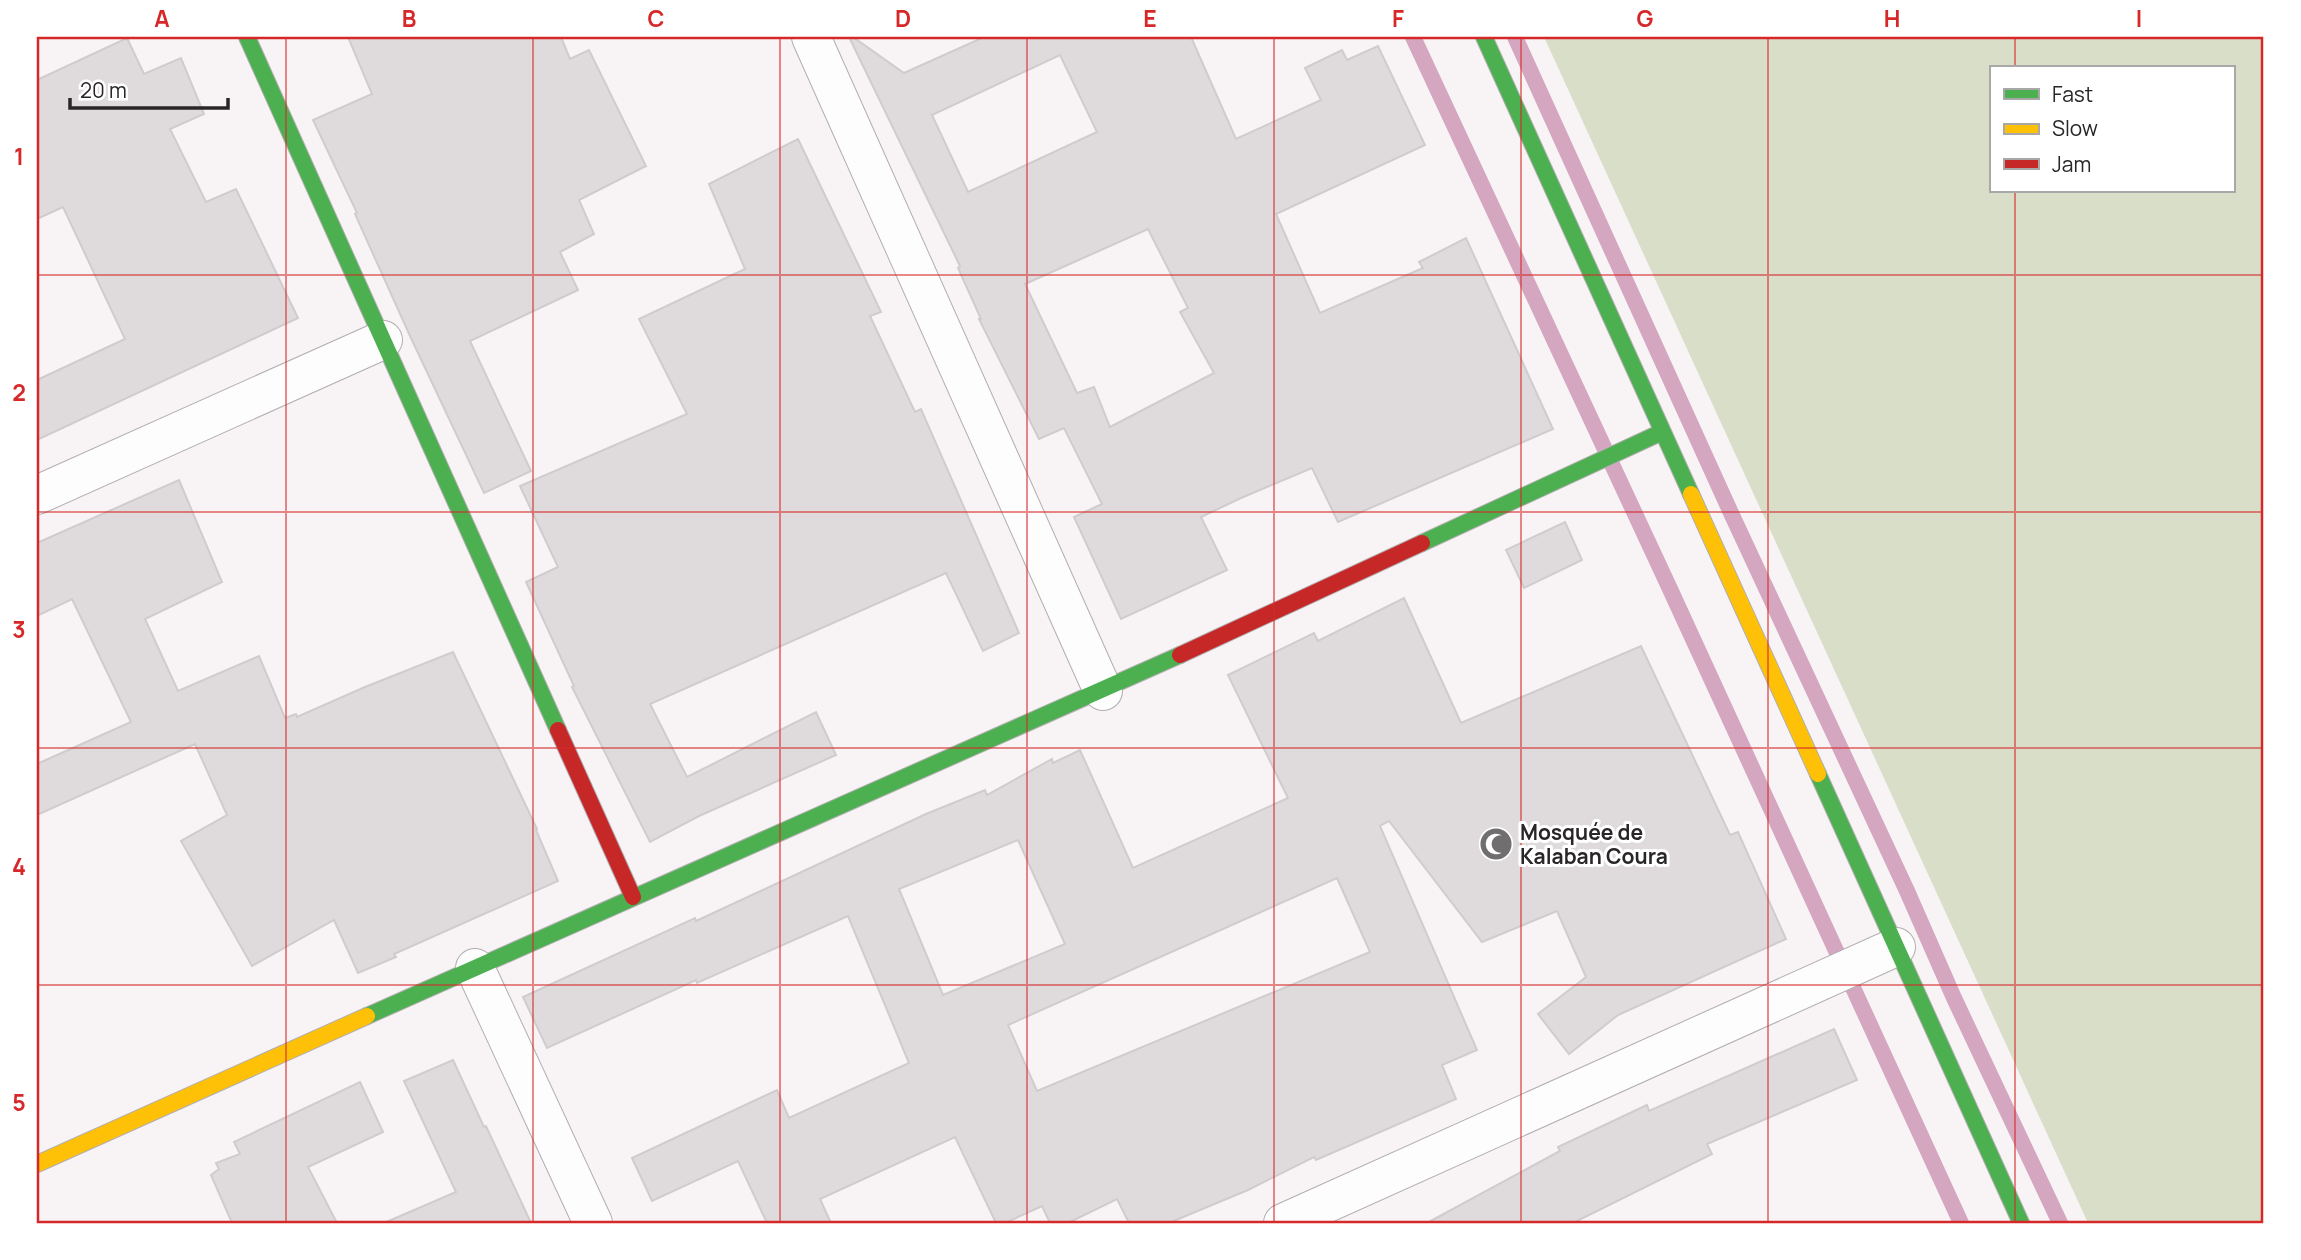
<svg xmlns="http://www.w3.org/2000/svg" width="2301" height="1260" viewBox="0 0 2301 1260" font-family="Manrope,sans-serif">
<style>
.green{fill:#d9dec9;fill-rule:evenodd}
.lines{fill:none;stroke-linecap:round;stroke-linejoin:round}
.stream{stroke:#d4a6c0;stroke-width:16}
.building{fill:#dfdbdd;stroke:#cfccce;stroke-width:2;fill-rule:evenodd}
.street-casing{stroke:#b2aeb0;stroke-width:40}
.fast-casing{stroke:#b2aeb0;stroke-width:18}
.slow-casing{stroke:#b2aeb0;stroke-width:18}
.jam-casing{stroke:#b2aeb0;stroke-width:18}
.street{stroke:#fefdfe;stroke-width:38}
.fast{stroke:#4caf50;stroke-width:16}
.slow{stroke:#ffc107;stroke-width:16}
.jam{stroke:#c62828;stroke-width:16}
.grid{fill:none;stroke:#d62828;stroke-width:2;stroke-opacity:0.55}
.labels{text-anchor:middle;dominant-baseline:central;stroke-width:6;stroke-linejoin:round;paint-order:stroke}
.poi-label{font-size:21px;font-weight:bold;fill:#292627;stroke:#fff;text-anchor:start}
.neatline{fill:none;stroke:#d62828;stroke-width:2.5}
.grid-label{font-size:23px;text-anchor:middle;font-weight:bold;fill:#d62828}
</style>
<rect width="100%" height="100%" fill="#f8f4f6"/>
<path class="green" d="M1544,37H2264V1223H2088ZM1991,68H2233V191H1991Z"/>
<g class="lines">
<g class="stream">
<path d="M1413,37L1670,589L1961,1223"/>
<path d="M1515,37L1731,513L1907,891L1954,998L2060,1223"/>
</g>
</g>
<g class="building">
<path d="M348,37H561L570,59L589,50L646,166L579,200L594,234L560,252L578,290L470,341L531,471L484,493L410,336L355,214L357,213L313,120L372,94Z"/>
<path d="M849,37H853L904,73L984,37H1191L1236,139L1321,100L1305,68L1342,50L1347,60L1378,46L1425,145L1276,214L1320,313L1423,268L1419,262L1466,238L1553,429L1338,522L1312,468L1241,498L1201,517L1227,570L1121,619L1074,517L1102,504L1064,428L1039,439L979,319H981L958,268L960,266ZM1060,55L1097,132L968,192L932,115ZM1148,229L1188,308L1180,312L1214,373L1110,427L1094,387L1077,393L1025,284Z"/>
<path d="M127,38L144,74L181,58L204,114L170,129L206,202L236,189L298,318L37,440V380L125,339L63,207L37,219V80Z"/>
<path d="M798,139L881,312L870,316L915,412L921,409L1019,633L983,651L946,573L650,704L687,777L816,712L836,755L699,816L650,842L572,687L574,686L526,582L558,567L520,486L687,414L639,319L745,269L709,184Z"/>
<path d="M179,480L222,582L145,619L178,691L259,656L285,718L296,714L297,717L365,687L453,652L537,829L536,830L558,881L394,954L396,957L358,973L334,920L252,966L181,841L227,815L195,744L37,815V764L131,722L72,599L37,616V543Z"/>
<path d="M1565,522L1582,560L1524,588L1506,550Z"/>
<path d="M1404,598L1461,723L1641,646L1730,835L1738,832L1786,939L1618,1015L1569,1054L1538,1014L1586,977L1557,911L1482,942L1389,821L1380,826L1477,1050L1442,1065L1456,1099L1316,1160L1314,1157L1248,1190L1169,1223H1129L1117,1199L1068,1223H1050L1042,1206L1005,1223H996L955,1137L820,1199L831,1223H767L738,1161L652,1201L632,1158L777,1090L789,1118L909,1063L848,916L697,983L696,980L547,1048L523,997L695,918L696,921L926,814L985,790L987,795L1052,759L1053,763L1080,750L1133,868L1288,798L1228,675L1314,633L1318,641ZM1018,840L1065,944L943,995L899,889ZM1337,878L1370,952L1037,1091L1008,1025Z"/>
<path d="M1834,1029L1857,1080L1707,1144L1712,1154L1573,1223H1427L1560,1151L1558,1147L1647,1105L1649,1111Z"/>
<path d="M453,1060L484,1127L486,1126L531,1223H384L456,1192L404,1081Z"/>
<path d="M360,1082L383,1132L308,1167L337,1223H232L211,1175L219,1169L216,1163L240,1154L234,1142Z"/>
</g>
<g class="lines">
<defs>
<g id="street">
<path d="M811,37L1103,691"/>
<path d="M37,495L383,340"/>
<path d="M475,968L593,1223"/>
<path d="M1283,1223L1896,947"/>
</g>
<g id="fast">
<path d="M247,37L558,730"/>
<path d="M1484,37L1691,494"/>
<path d="M1422,543L1662,432"/>
<path d="M1818,774L2021,1223"/>
<path d="M367,1016L1180,655"/>
</g>
<g id="slow">
<path d="M1691,494L1818,774"/>
<path d="M37,1164L367,1016"/>
</g>
<g id="jam">
<path d="M1180,655L1422,543"/>
<path d="M558,730L633,897"/>
</g>
</defs>
<use href="#street" class="street-casing"/>
<use href="#fast" class="fast-casing"/>
<use href="#slow" class="slow-casing"/>
<use href="#jam" class="jam-casing"/>
<use href="#street" class="street"/>
<use href="#fast" class="fast"/>
<use href="#slow" class="slow"/>
<use href="#jam" class="jam"/>
</g>
<path class="grid" d="M286,37V1223M533,37V1223M780,37V1223M1027,37V1223M1274,37V1223M1521,37V1223M1768,37V1223M2015,37V68M2015,191V1223M37,275H2264M37,512H2264M37,748H2264M37,985H2264"/>
<defs>
<symbol id="mosque-disc" viewBox="-11 -11 22 22"><circle r="9.5" fill="#716e6f" stroke="#fff"/><path d="M3.5-4.9A6 6 0 1 0 3.5 4.9A5 5 0 1 1 3.5-4.9Z" fill="#fff"/></symbol>
</defs>
<g fill-rule="evenodd">
<use href="#mosque-disc" x="1477" y="825" width="38" height="38"/>
</g>
<g class="labels">
<g class="poi-label">
<text x="1520" y="832">Mosquée de<tspan x="1520" dy="24">Kalaban Coura</tspan></text>
</g>
</g>
<rect width="2301" height="1260" fill="none" stroke="#ffffff" stroke-width="77"/>
<rect x="1990" y="66" width="245" height="126" fill="#ffffff" stroke="#a9a8a9" stroke-width="2"/>
<rect x="2004" y="89" width="35" height="10" fill="#4caf50" stroke="#a9a8a9" stroke-width="2"/>
<text x="2052" y="102" font-size="21" fill="#292627">Fast</text>
<rect x="2004" y="124" width="35" height="10" fill="#ffc107" stroke="#a9a8a9" stroke-width="2"/>
<text x="2052" y="136" font-size="21" fill="#292627">Slow</text>
<rect x="2004" y="159" width="35" height="10" fill="#c62828" stroke="#a9a8a9" stroke-width="2"/>
<text x="2052" y="172" font-size="21" fill="#292627">Jam</text>
<path d="M70 98v10h158v-10" fill="none" stroke="#292627" stroke-width="3.5"/>
<text x="80" y="98" font-size="21" fill="#292627" stroke="#ffffff" stroke-width="5" paint-order="stroke">20 m</text>
<rect x="38" y="38" width="2224" height="1184" class="neatline"/>
<g class="grid-label">
<text x="162" y="27">A</text>
<text x="409" y="27">B</text>
<text x="656" y="27">C</text>
<text x="903" y="27">D</text>
<text x="1150" y="27">E</text>
<text x="1398" y="27">F</text>
<text x="1645" y="27">G</text>
<text x="1892" y="27">H</text>
<text x="2139" y="27">I</text>
<text x="19" y="165">1</text>
<text x="19" y="401">2</text>
<text x="19" y="638">3</text>
<text x="19" y="875">4</text>
<text x="19" y="1111">5</text>
</g>
</svg>
